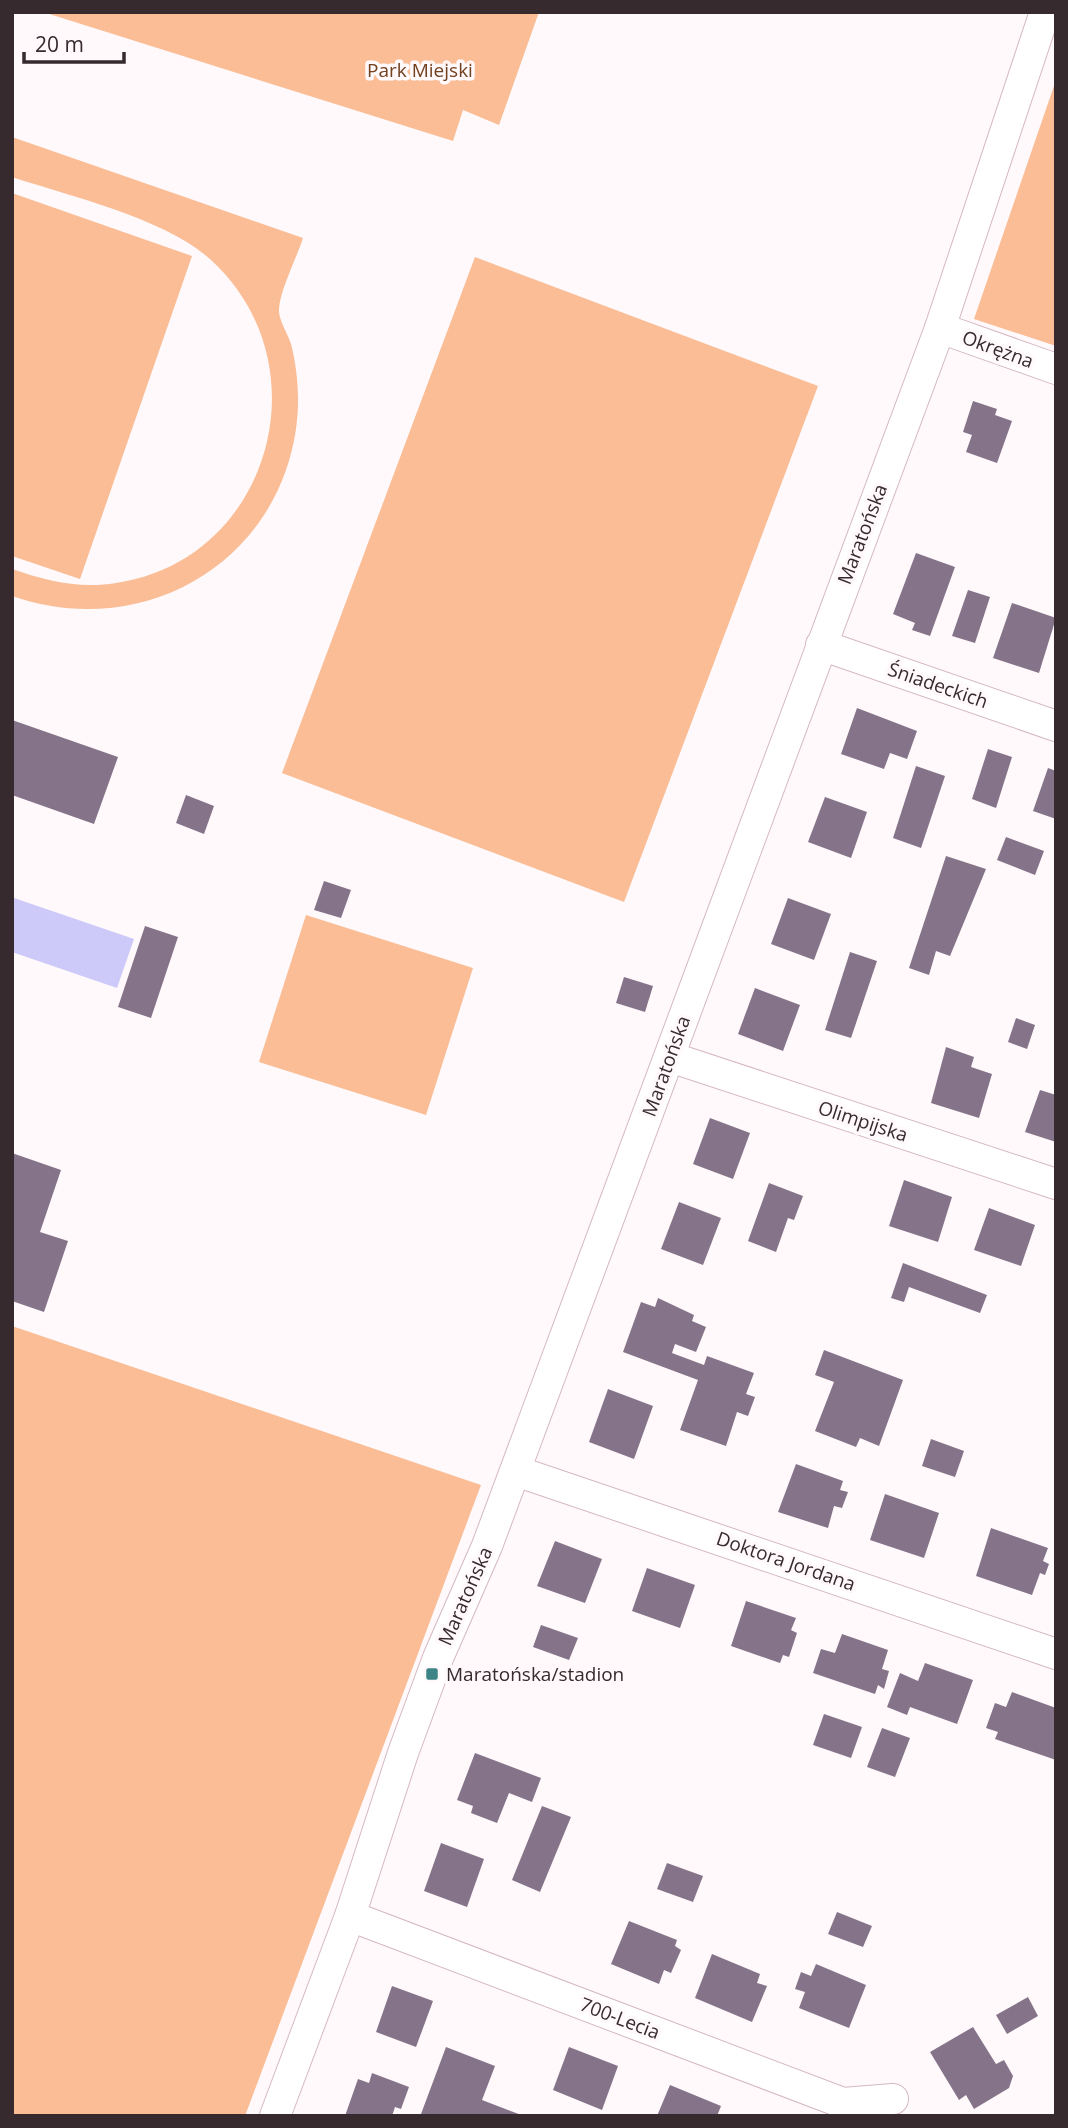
<svg xmlns="http://www.w3.org/2000/svg" width="1068" height="2128" viewBox="0 0 1068 2128" font-family="'Open Sans',sans-serif">
<style>
.green{fill:#fabd96}
.water{fill:#cdc9f8}
.building{fill:#857489}
.lines{fill:none;stroke-linecap:round;stroke-linejoin:round}
.street-casing{stroke:#d5b8c4;stroke-width:32}
.street{stroke:#fff;stroke-width:30}
.poi-dot{fill:#3c8485;stroke:#fff9fb;stroke-width:2.5}
.labels{text-anchor:middle;dominant-baseline:central;stroke-width:7;stroke-linejoin:round;paint-order:stroke}
.park-label{font-size:19px;fill:#72411f;stroke:#fff9fb}
.street-label{font-size:19px;fill:#362a2f;stroke:#fff9fb}
.poi-label{font-size:19px;fill:#362a2f;stroke:#fff9fb;text-anchor:start}
</style>
<rect width="100%" height="100%" fill="#fff9fb"/>
<g class="green">
<path d="M43,12H539L499,125L463,110L453,141Z"/>
<path d="M1056,80V346L974,319Z"/>
<path d="M12,137L303,238C297,257 280,290 279,309C278,319 288,334 291,344C298,371 300,401 296,429C276,566 140,641 12,596V569C47,581 79,589 116,583C271,560 325,364 211,260C165,218 72,197 12,177Z"/>
<path d="M12,193L192,256L80,579L12,556Z"/>
<path d="M475,257L818,386L624,902L282,773Z"/>
<path d="M306,915L473,968L426,1115L259,1062Z"/>
<path d="M12,1326L481,1485L245,2116H12Z"/>
</g>
<path class="water" d="M14,898L134,939L117,988L12,952Z"/>
<g class="building">
<path d="M973,401L997,409L995,415L1012,421L997,463L966,452L972,435L963,432Z"/>
<path d="M916,553L955,567L930,636L912,630L915,623L893,614Z"/>
<path d="M968,590L990,597L975,643L952,636Z"/>
<path d="M1012,603L1056,618L1039,673L993,658Z"/>
<path d="M857,708L917,731L907,759L890,753L884,769L841,754Z"/>
<path d="M12,720L118,757L94,824L12,795Z"/>
<path d="M988,749L1012,757L996,808L972,799Z"/>
<path d="M916,766L945,776L921,848L893,838Z"/>
<path d="M1048,768L1056,771V819L1033,811Z"/>
<path d="M186,795L214,806L204,834L176,823Z"/>
<path d="M825,797L867,812L851,858L808,842Z"/>
<path d="M1006,837L1044,851L1035,875L997,860Z"/>
<path d="M946,856L986,869L950,956L936,951L929,975L909,968Z"/>
<path d="M324,881L351,890L341,918L314,910Z"/>
<path d="M788,898L831,914L814,960L771,944Z"/>
<path d="M145,926L178,937L151,1018L118,1007Z"/>
<path d="M850,952L877,961L851,1038L825,1030Z"/>
<path d="M624,977L653,986L645,1012L616,1003Z"/>
<path d="M755,988L800,1005L783,1051L738,1034Z"/>
<path d="M1016,1018L1035,1025L1027,1049L1008,1042Z"/>
<path d="M946,1047L974,1057L971,1067L992,1074L979,1118L931,1103Z"/>
<path d="M1040,1090L1056,1095V1142L1025,1132Z"/>
<path d="M710,1118L750,1133L733,1179L693,1164Z"/>
<path d="M12,1153L61,1170L40,1232L68,1241L44,1312L12,1301Z"/>
<path d="M904,1180L952,1197L938,1242L889,1226Z"/>
<path d="M769,1183L803,1196L794,1220L788,1218L776,1252L748,1241Z"/>
<path d="M679,1202L721,1218L703,1265L661,1249Z"/>
<path d="M989,1208L1035,1225L1021,1266L974,1250Z"/>
<path d="M903,1263L987,1295L980,1313L909,1287L904,1302L891,1298Z"/>
<path d="M658,1298L694,1315L692,1321L706,1327L696,1352L675,1344L672,1353L704,1365L707,1356L754,1373L746,1394L755,1397L748,1416L737,1412L726,1446L680,1430L698,1380L623,1352L641,1302L655,1307Z"/>
<path d="M824,1350L903,1380L879,1446L860,1438L856,1447L815,1431L834,1382L815,1375Z"/>
<path d="M608,1389L653,1406L634,1459L589,1442Z"/>
<path d="M931,1439L964,1451L955,1477L922,1466Z"/>
<path d="M796,1464L843,1481L840,1490L848,1492L842,1508L834,1506L828,1528L778,1512Z"/>
<path d="M885,1494L939,1513L924,1558L870,1540Z"/>
<path d="M991,1528L1048,1548L1043,1561L1049,1564L1045,1575L1040,1573L1032,1595L976,1576Z"/>
<path d="M555,1541L602,1559L585,1603L537,1586Z"/>
<path d="M647,1568L695,1585L680,1628L632,1611Z"/>
<path d="M746,1601L796,1618L791,1630L797,1633L789,1657L783,1655L780,1663L731,1646Z"/>
<path d="M541,1625L578,1638L569,1660L533,1647Z"/>
<path d="M842,1634L888,1650L882,1669L889,1671L884,1689L878,1685L875,1694L813,1673L821,1649L835,1653Z"/>
<path d="M925,1663L973,1680L957,1724L910,1707L907,1715L887,1707L900,1673L918,1681Z"/>
<path d="M1012,1692L1056,1708V1760L995,1739L998,1732L986,1728L995,1703L1006,1707Z"/>
<path d="M824,1714L862,1727L851,1758L813,1745Z"/>
<path d="M882,1728L910,1738L895,1777L867,1767Z"/>
<path d="M475,1753L541,1778L532,1802L509,1793L497,1823L471,1813L473,1806L457,1800Z"/>
<path d="M542,1806L571,1817L540,1892L512,1880Z"/>
<path d="M441,1843L484,1859L467,1907L424,1891Z"/>
<path d="M667,1863L703,1876L693,1902L657,1889Z"/>
<path d="M837,1912L872,1926L863,1947L828,1934Z"/>
<path d="M629,1921L677,1940L675,1946L681,1950L671,1973L664,1970L659,1984L611,1964Z"/>
<path d="M712,1954L760,1974L757,1983L767,1986L752,2022L695,1998Z"/>
<path d="M816,1964L866,1985L849,2028L799,2008L805,1992L795,1989L801,1972L811,1976Z"/>
<path d="M392,1986L433,2001L416,2047L376,2032Z"/>
<path d="M1028,1997L1038,2016L1007,2034L996,2015Z"/>
<path d="M973,2027L996,2064L1004,2060L1013,2076L1009,2088L974,2109L966,2095L959,2100L930,2052Z"/>
<path d="M446,2047L495,2066L482,2100L524,2116L421,2114Z"/>
<path d="M569,2047L618,2066L602,2110L553,2090Z"/>
<path d="M372,2073L409,2087L401,2109L395,2107L392,2116H345L358,2079L369,2083Z"/>
<path d="M670,2085L721,2106L717,2116H657Z"/>
</g>
<g class="lines">
<defs>
<g id="street">
<path d="M940,328L1056,369"/>
<path d="M821,645L1056,726"/>
<path d="M670,1057L1056,1184"/>
<path d="M516,1471L1056,1654"/>
<path d="M350,1916L843,2103L893,2099"/>
<path d="M275,2116L350,1916L403,1753L438,1658L487,1546L940,328L1045,12"/>
</g>
</defs>
<use href="#street" class="street-casing"/>
<use href="#street" class="street"/>
</g>
<rect class="poi-dot" x="425" y="1667" width="14" height="14" rx="3.5"/>
<g class="labels">
<g class="park-label">
<text x="420" y="70">Park Miejski</text>
</g>
<g class="street-label">
<text transform="translate(998 349) rotate(20)">Okrężna</text>
<text transform="translate(862 534) rotate(-69)">Maratońska</text>
<text transform="translate(938 685) rotate(19)">Śniadeckich</text>
<text transform="translate(666 1066) rotate(-70)">Maratońska</text>
<text transform="translate(863 1121) rotate(18)">Olimpijska</text>
<text transform="translate(786 1561) rotate(19)">Doktora Jordana</text>
<text transform="translate(465 1596) rotate(-66)">Maratońska</text>
<text transform="translate(620 2018) rotate(21)">700-Lecia</text>
</g>
<g class="poi-label">
<text x="446" y="1674">Maratońska/stadion</text>
</g>
</g>
<rect width="1068" height="2128" fill="none" stroke="#362a2f" stroke-width="28"/>
<path d="M24 52v10h100v-10" fill="none" stroke="#362a2f" stroke-width="3.5"/>
<text x="35" y="52" font-size="21" fill="#362a2f" stroke="#fff9fb" stroke-width="5" paint-order="stroke">20 m</text>
</svg>
